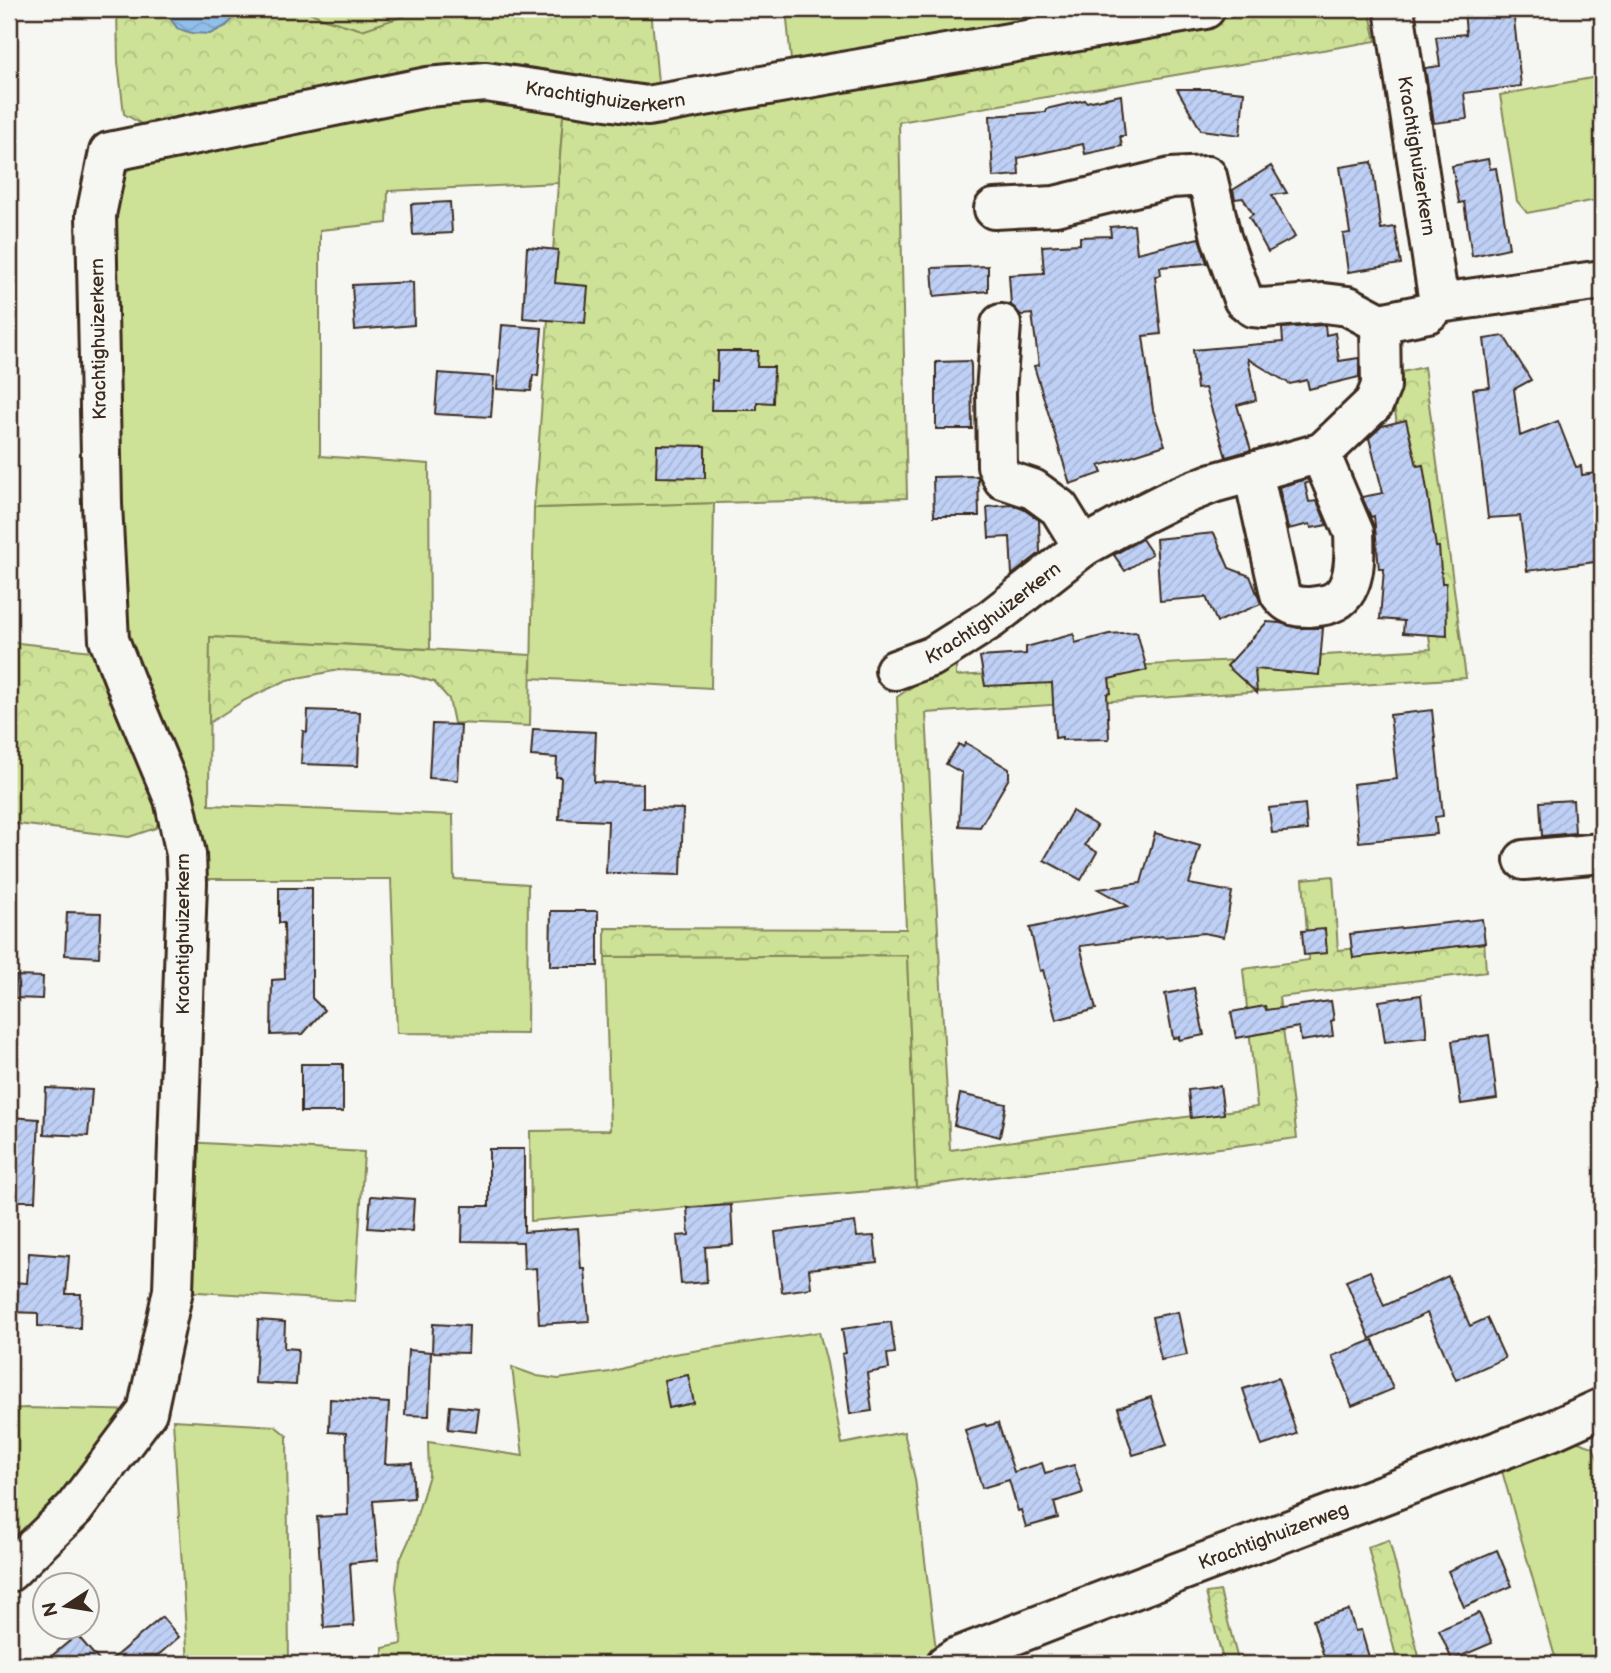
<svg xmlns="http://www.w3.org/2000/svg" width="1611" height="1673" viewBox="0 0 1611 1673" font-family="'Balsamiq Sans',sans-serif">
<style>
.grass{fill:#cde297;stroke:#84865a;stroke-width:2}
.forest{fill:url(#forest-crowns);stroke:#84865a;stroke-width:2}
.water{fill:url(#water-waves);stroke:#6e8399;stroke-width:2}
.building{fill:url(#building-hatch);stroke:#3b2a1e;stroke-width:2}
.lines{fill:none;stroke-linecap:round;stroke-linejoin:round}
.minor-casing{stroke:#3b2a1e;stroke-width:44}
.minor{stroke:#f6f6f2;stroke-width:38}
.labels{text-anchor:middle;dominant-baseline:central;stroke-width:6;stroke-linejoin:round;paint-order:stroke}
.street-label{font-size:19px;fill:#3b2a1e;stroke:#f6f6f2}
</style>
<defs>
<pattern id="forest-crowns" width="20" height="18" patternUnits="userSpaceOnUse" patternTransform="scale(1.75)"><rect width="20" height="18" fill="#cde297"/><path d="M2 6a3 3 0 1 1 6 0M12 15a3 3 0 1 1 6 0" fill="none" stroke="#b1c282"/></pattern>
<pattern id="water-waves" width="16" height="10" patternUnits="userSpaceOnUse" patternTransform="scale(1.75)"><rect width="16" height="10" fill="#90bfeb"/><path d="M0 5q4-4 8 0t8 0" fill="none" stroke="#7da4c9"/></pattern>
<pattern id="building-hatch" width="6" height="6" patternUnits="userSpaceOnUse" patternTransform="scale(1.75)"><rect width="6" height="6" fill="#bfd0f6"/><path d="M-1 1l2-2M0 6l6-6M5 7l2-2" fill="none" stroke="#a5b3d2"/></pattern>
</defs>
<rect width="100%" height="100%" fill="#f6f6f2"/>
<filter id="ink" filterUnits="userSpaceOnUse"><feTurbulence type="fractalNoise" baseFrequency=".0143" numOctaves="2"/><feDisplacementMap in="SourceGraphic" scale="14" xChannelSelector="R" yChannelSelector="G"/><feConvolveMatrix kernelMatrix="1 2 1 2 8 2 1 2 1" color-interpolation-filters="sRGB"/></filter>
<g filter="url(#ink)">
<g class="grass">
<path d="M302,9H419L416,12C401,17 380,28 364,29C352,31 312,15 302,9Z"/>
<path d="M786,9H1124L792,71Z"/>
<path d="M1602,76V199L1527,213L1517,201L1500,95Z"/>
<path d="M446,93L564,103L558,183L388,191L387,223L320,230V456L429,464L430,649L210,637L209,805L453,815L454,879L528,884L527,1034L397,1033L391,879H200L132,676L113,592L110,193L126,166Z"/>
<path d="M714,503L711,688L531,678L534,508Z"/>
<path d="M907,955L916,1187L531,1221L530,1131L610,1130L605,957Z"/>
<path d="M186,1142L364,1152L355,1301L180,1291Z"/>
<path d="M819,1332L827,1363L842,1444L904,1432L915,1479L936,1650L912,1664H383V1648L402,1644L396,1587L399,1562L410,1538L429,1475L428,1442L523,1456L512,1367L537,1376L558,1379L610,1372L667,1355Z"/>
<path d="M26,1408L143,1411L141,1416L9,1547V1409Z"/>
<path d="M173,1420L275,1426L287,1436L289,1664H188Z"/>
<path d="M1563,1437L1593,1447L1602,1470V1664H1557L1500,1464Z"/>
</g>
<g class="forest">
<path d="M117,9H163L178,29L226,26L243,9H302L325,19L362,30L416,12L419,9H651L659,93L501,69L174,126L142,124L124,114L118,62Z"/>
<path d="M1263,9H1369L1376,41L899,122L907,498L534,508L564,103L828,93L1231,17Z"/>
<path d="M1424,367L1466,678L926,713L950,1150L1257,1107L1243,969L1309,960L1303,879L1333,876L1338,950L1484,938L1486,972L1279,997L1297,1138L916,1187L907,955L605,957V928L906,929L897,697L956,657V676L1431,649L1391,385L1393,374Z"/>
<path d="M210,637L531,655L530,726L454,723L449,699L434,682L401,673L339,670L287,680L243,701L209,723Z"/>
<path d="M9,642L92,651L112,671L165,806L156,828L129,837L9,823Z"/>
<path d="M1389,1540L1421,1664H1398L1368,1547Z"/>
<path d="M1220,1591L1239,1664H1224L1206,1593Z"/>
</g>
<path class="water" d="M163,9H243L226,26L210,34L192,33L178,29Z"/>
<g class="building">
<path d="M1464,9H1513L1521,86L1464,93L1467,119L1434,123L1425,68L1440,66L1436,37L1466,34Z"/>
<path d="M1177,89H1214L1244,92L1240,135L1201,130Z"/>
<path d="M1121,95L1125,136H1120L1122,146L1085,154L1083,144L1018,158L1019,175L993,177L990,116L1046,112V109L1085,100L1086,102Z"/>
<path d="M1488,159L1490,169L1496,168L1509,248L1472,256L1464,202L1459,203L1452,166Z"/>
<path d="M1372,162L1381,229L1395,227L1401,264L1348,272L1343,234L1350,233L1340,167Z"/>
<path d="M1271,166L1287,193L1272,195L1295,237L1268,252L1249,217L1253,214L1243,198L1235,199L1233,190Z"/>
<path d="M450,202L452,233L413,235L411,204Z"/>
<path d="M1134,225L1137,253L1199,238L1207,263L1160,267L1161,275L1155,276L1161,334L1143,336L1153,410L1165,445L1099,466L1102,473L1070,484L1034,366L1039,365L1032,314L1021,315L1011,305L1009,275L1044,273L1042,246L1080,244V237L1111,236L1110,227Z"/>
<path d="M527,247L558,250L555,283L588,286L585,323L523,318Z"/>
<path d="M988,266V291L934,296L932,268Z"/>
<path d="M413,282L414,325L355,330L352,285Z"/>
<path d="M502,325L542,328L538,376L533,375L531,391L497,389Z"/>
<path d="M1324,325H1325L1326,335L1335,333L1339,361L1359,358V377L1309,389L1307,380L1290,384L1248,359L1256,400L1237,405L1251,450L1226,457L1205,388L1197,389L1193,350L1283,342L1282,328Z"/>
<path d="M1504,336L1531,380L1514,389L1520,436L1558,421L1576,467L1581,466L1582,475L1602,472V561L1527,571L1520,516L1488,518L1473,389L1490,387L1484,339Z"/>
<path d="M718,351H758L757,367H774L773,403L757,402V410H711L712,380L717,381Z"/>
<path d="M970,361L971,365L972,429H936V362Z"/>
<path d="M438,373L494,377L491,417L435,414Z"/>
<path d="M1406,420L1417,466L1423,465L1436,547H1439L1442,583H1446L1447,636L1403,633L1404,621L1380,619L1384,569H1379L1374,516L1371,517L1362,497L1383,493L1369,438L1382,426Z"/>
<path d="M657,445L705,446V478L656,477Z"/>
<path d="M978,476L979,516H934L933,477Z"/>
<path d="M1307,479L1309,482L1305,484L1309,502L1317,501L1327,525L1311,528L1310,524L1288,529L1279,487Z"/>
<path d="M1012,505L1023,509L1039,520L1040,553L1012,575L1010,537L989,538L987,507Z"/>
<path d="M1214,533L1229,568L1250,576L1261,604L1217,622L1206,597L1160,601L1156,539Z"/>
<path d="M1142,539L1152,554L1125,571L1114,555Z"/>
<path d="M1267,622L1280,623L1298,628H1323L1319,675L1255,669L1257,693L1227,666Z"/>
<path d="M1137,632L1147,670L1109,679L1111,693L1107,694L1109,739L1062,740V737L1055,738L1052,683L985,686L980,657L1026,654V647L1074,634L1075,643L1109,634Z"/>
<path d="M308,710L360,712L358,766L301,764L303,731L307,732Z"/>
<path d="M1432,710L1443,816L1435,817L1437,834L1359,842L1353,784L1397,779L1390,715Z"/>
<path d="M432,724L461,725L458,780L429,778Z"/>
<path d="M533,729L596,732L594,782L643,784V808L683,809L681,875L606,873L608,821L559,819L561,777H556L557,758L531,756Z"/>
<path d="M966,743L1009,769V778L980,827L959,826L962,773L946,764L959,744L963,747Z"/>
<path d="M1573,800L1575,833L1542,836L1540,802Z"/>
<path d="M1305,804L1307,830L1272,833L1269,808Z"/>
<path d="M1072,811L1097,826L1085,845L1097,852L1081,880L1044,860Z"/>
<path d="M1155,833L1200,846L1189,884L1232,892L1224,937L1204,933L1164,937L1163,936L1080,946L1096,1009L1056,1020L1043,970L1040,971L1030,928L1128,906L1098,889L1141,883Z"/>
<path d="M279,888H312V998L324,1010L303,1034L271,1035L272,980L285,979L284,923H279Z"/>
<path d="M551,911H598V966H550Z"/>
<path d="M67,912L101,913L99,957L65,955Z"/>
<path d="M1482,919L1485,943L1353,958L1350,934Z"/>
<path d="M1325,929L1327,953L1304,955L1302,931Z"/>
<path d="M16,976L43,977L42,999L15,998Z"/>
<path d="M1194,988L1204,1035L1179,1040V1037L1173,1038L1165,994Z"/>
<path d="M1421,995L1423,1012L1424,1011L1427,1037L1385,1042L1379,1001Z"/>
<path d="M1331,1001L1334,1020L1331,1021L1333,1036L1301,1041L1299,1027L1236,1038L1231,1012L1265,1006L1266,1010Z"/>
<path d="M1489,1035L1497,1099L1461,1104L1452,1041Z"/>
<rect x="301" y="1064" width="42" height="48"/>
<path d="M1220,1086L1224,1114L1191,1118L1188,1090Z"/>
<path d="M46,1088L92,1090L88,1136L44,1134Z"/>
<path d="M960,1094L1006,1104L1000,1137L954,1125Z"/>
<path d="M9,1117L39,1119L35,1201H9Z"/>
<path d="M489,1149H524V1232L578,1228L581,1269H585L589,1321L539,1324L536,1268L524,1269L523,1242L462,1241L463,1206H489Z"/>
<path d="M371,1196L414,1199L412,1231L368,1228Z"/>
<path d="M731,1205L733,1245L705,1247L707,1282L681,1284L677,1236L689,1235L687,1208Z"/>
<path d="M855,1222L857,1237L874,1236L877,1262L809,1269L811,1288L782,1292L775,1232Z"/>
<path d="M29,1253L69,1256L66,1294H81L80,1328L38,1326V1313L9,1312L11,1282L27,1283Z"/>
<path d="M1370,1271L1384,1306L1448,1276L1470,1326L1487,1318L1505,1358L1456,1380L1427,1313L1370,1339L1346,1281Z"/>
<path d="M1178,1312L1187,1355L1161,1360L1152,1317Z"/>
<path d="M258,1320L285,1322L284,1348L298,1349L296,1385L255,1383Z"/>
<path d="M891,1322L895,1353L887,1354L889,1369L867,1373L872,1411L850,1414L842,1354L846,1353L842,1329Z"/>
<path d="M433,1324L469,1326L468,1353L432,1352Z"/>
<path d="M1373,1340L1393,1389L1352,1406L1332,1356Z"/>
<path d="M408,1350L431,1352L429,1416L405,1415Z"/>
<path d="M688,1375L694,1403L669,1408L664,1380Z"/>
<path d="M1278,1378L1297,1434L1262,1446L1243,1389Z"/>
<path d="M1151,1397L1167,1445L1133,1455L1118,1408Z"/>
<path d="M330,1399L389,1403L385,1464L412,1463L414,1498L373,1501L378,1560L350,1563L354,1626L324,1628L317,1517L348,1515L346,1433L329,1432Z"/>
<path d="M450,1406L479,1409L476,1432L448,1429Z"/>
<path d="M998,1423L1014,1472L1042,1463L1045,1473L1074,1465L1083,1493L1054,1502L1058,1518L1026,1527L1021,1510L1018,1511L1009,1480L982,1488L965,1430L985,1424L986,1426Z"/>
<path d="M1497,1550L1512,1586L1464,1607L1448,1571Z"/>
<path d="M1349,1610L1355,1631L1361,1630L1371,1664H1326L1313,1620Z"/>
<path d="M1479,1613L1492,1643L1452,1660L1439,1630Z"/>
<path d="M162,1617L179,1637L148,1664H106Z"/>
<path d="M77,1635L102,1664H42L66,1644Z"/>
</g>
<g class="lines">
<defs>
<g id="minor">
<path d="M994,209L1055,206L1171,178L1207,176L1221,237L1243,299L1253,307L1263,308L1324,303L1348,306L1380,323L1428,313L1439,303L1394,9"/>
<path d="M1439,303L1602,280"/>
<path d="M1001,324L996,392L997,466L1003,479L1033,489L1059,508L1083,547"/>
<path d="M1320,453L1354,533C1355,555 1357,593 1331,603C1324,606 1316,606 1309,607C1295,607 1288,605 1280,594L1253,472L1320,453L1326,449L1374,403L1381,386L1380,323"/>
<path id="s1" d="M895,670L933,656L991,619L1083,547L1142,514L1170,500L1213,483L1253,472"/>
<path d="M1524,860L1602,853"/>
<path id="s2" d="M9,1572L74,1509L147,1412L173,1290L187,883L186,854L174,799L128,689L109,640L102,504L96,215L109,152L427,87L486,82L647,106L1205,9"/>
<path id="s3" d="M946,1664L955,1658L1063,1616L1551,1431L1602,1408"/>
</g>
</defs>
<use href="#minor" class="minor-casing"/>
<use href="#minor" class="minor"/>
</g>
</g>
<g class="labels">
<g class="street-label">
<text stroke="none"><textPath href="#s2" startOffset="1995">Krachtighuizerkern</textPath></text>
<text transform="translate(1416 156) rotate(81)">Krachtighuizerkern</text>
<text transform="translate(99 339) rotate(-91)">Krachtighuizerkern</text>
<text stroke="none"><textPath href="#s1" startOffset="114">Krachtighuizerkern</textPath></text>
<text transform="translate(183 934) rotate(-90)">Krachtighuizerkern</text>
<text stroke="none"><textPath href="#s3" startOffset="352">Krachtighuizerweg</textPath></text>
</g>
</g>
<rect width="1611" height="1673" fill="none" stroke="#f6f6f2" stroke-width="35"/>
<rect x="18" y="18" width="1576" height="1638" fill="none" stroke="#3b2a1e" stroke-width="2.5" filter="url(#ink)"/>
<g transform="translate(66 1606) rotate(258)"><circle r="33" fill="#f6f6f2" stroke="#aba49d" stroke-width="2"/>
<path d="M0-5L12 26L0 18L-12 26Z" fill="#3b2a1e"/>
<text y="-10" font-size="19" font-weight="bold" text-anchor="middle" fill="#3b2a1e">N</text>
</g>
</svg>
